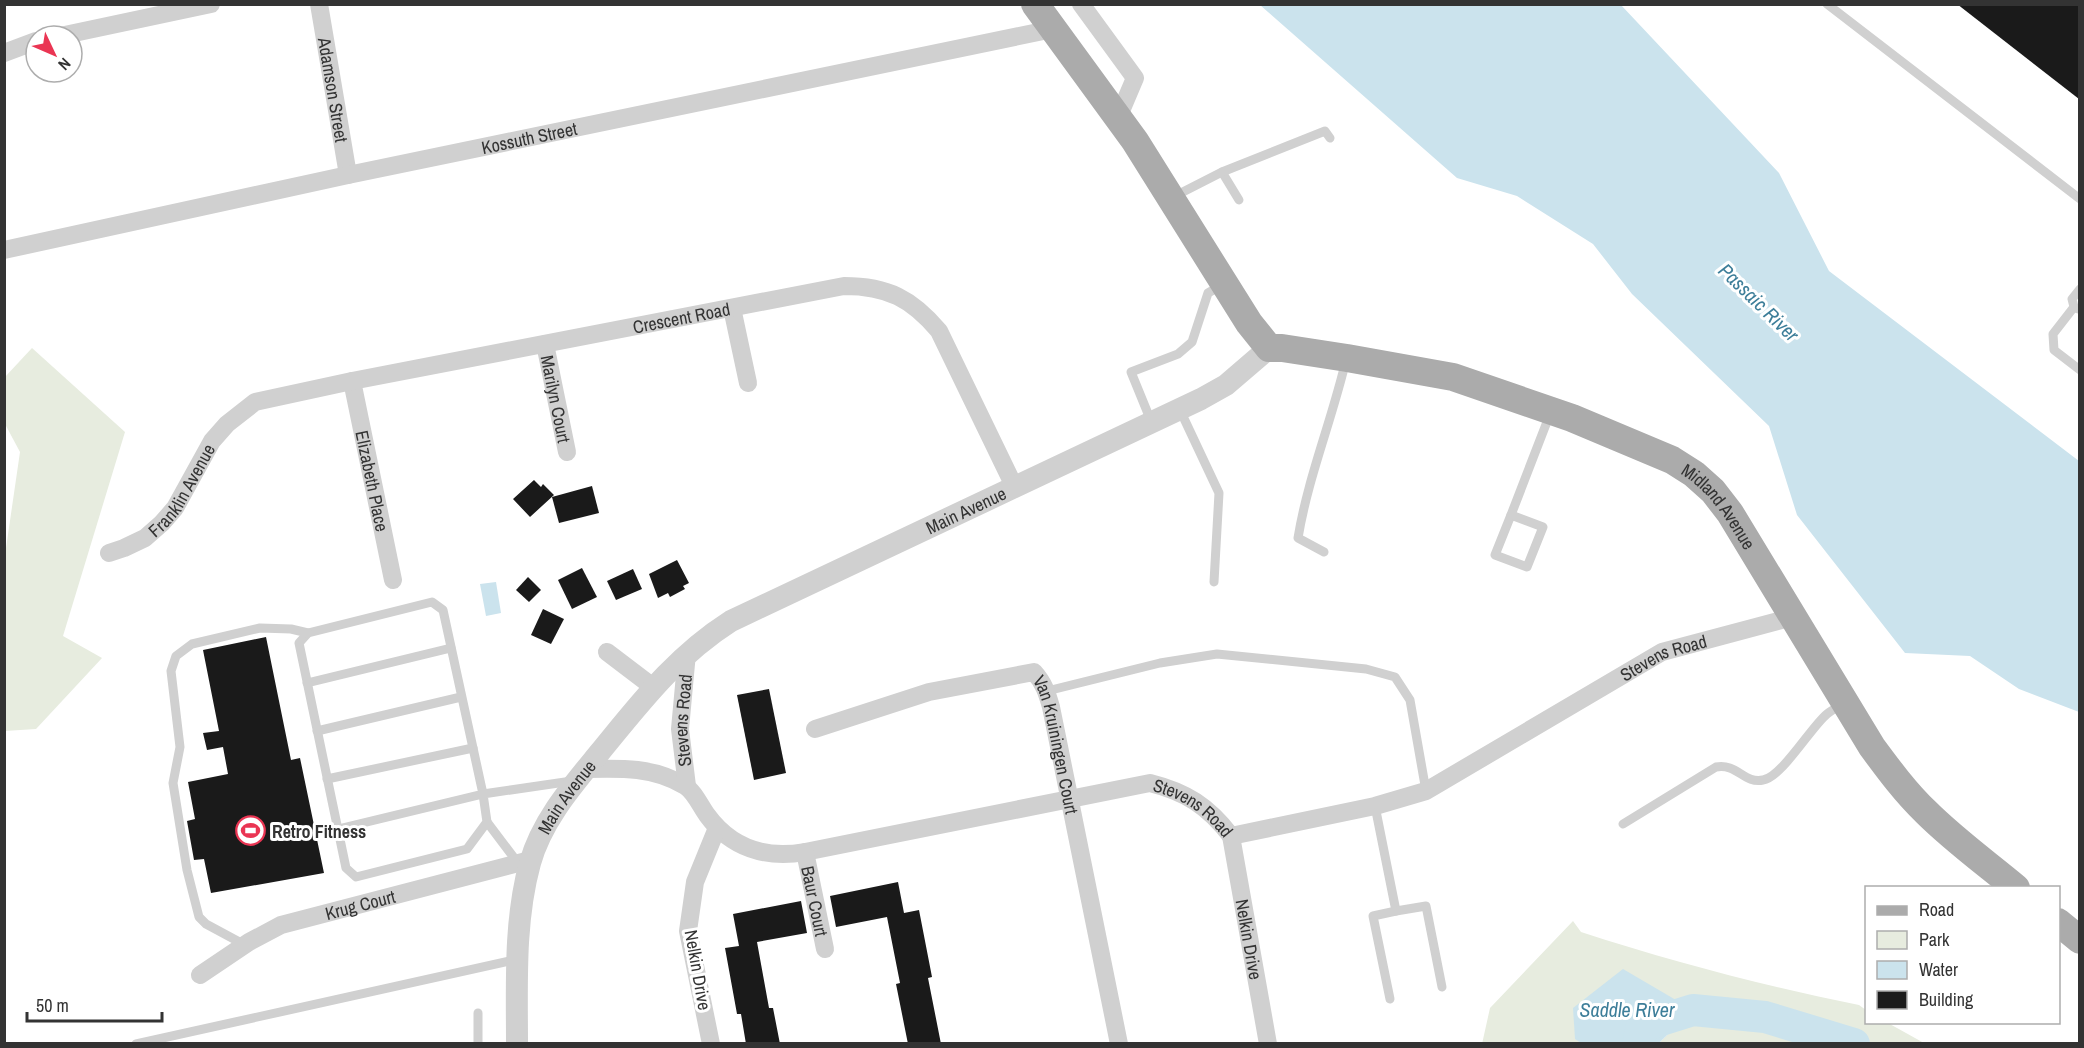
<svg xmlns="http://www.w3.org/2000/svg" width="2084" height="1048" viewBox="0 0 2084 1048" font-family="'Archivo Narrow',sans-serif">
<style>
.green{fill:#e7ecdf}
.water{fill:#cbe3ed}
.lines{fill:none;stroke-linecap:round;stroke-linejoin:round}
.river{stroke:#cbe3ed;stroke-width:32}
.building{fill:#1a1a1a}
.service{stroke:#d0d0d0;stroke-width:9}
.minor{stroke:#d0d0d0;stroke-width:18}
.tertiary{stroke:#d0d0d0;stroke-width:22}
.primary{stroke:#ababab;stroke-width:28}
.labels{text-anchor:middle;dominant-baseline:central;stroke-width:6;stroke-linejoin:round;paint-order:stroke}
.street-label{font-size:18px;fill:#333;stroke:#fff}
.poi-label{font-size:18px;font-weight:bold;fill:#333;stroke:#fff;text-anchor:start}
.water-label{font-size:20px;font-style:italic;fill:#3d7e99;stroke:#fff}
</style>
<rect width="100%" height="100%" fill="#fff"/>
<g class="green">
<path d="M32,348L125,432L63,636L102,658L36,729L5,731V555L20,452L5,424V377Z"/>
<path d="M1573,921L1581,932C1673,962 1765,986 1859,1005L1866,1010V1022L1888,1023L1924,1043H1659L1693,1010L1575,1038L1581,1043L1482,1044L1490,1008Z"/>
</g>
<g class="water">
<path d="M1260,5H1621L1779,173L1829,271L2079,461V712L2019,689L1970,656L1905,653L1797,515L1769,426L1632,294L1593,244L1517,196L1457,178Z"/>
<path d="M496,582L501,613L486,616L480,584Z"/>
<path d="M1623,969L1693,1010L1659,1043H1581L1575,1039L1573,1008Z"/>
</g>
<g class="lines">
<path class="river" d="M1638,1044L1642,1026L1693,1010L1765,1017L1854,1044"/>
</g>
<g class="building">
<path d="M1957,4H2079V99Z"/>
<path d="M534,480L541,487L543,484L554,495L530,517L513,499Z"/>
<path d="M592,486L599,513L559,523L552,497Z"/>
<path d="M677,560L689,583L683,586L685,589L670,597L668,593L658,598L649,574Z"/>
<path d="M582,568L597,597L572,609L558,580Z"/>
<path d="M633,569L642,589L616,600L607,581Z"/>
<path d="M528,577L541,590L529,602L516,590Z"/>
<path d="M543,609L564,619L551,644L531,635Z"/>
<path d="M266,637L291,760L300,758L324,873L211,893L204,859L194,860L187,821L195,819L188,782L228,774L223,747L207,750L203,733L219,731L203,650Z"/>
<path d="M769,689L786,773L754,780L737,695Z"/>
<path d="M898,882L904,913L919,910L932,977L928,978L941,1044H908L896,984L900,983L887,917L836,927L830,896Z"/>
<path d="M801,901L807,933L757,942L769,1008H773L780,1044H746L741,1014H737L725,948L739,946L733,914Z"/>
</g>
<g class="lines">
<g class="service">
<path d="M1827,4L2080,199"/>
<path d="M1222,172L1239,200"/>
<path d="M1173,197L1222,172L1325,131L1330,138"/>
<path d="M2074,307L2053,334L2054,350L2080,370"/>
<path d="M2078,309L2074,307L2072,299L2080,289"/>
<path d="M1180,410L1219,493L1214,582"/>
<path d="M1151,421L1131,372L1178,354L1192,342L1208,293L1220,286"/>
<path d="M1511,515L1543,527L1527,567L1495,555Z"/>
<path d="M1511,515L1550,414"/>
<path d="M1324,552L1298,538C1308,477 1332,420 1346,360"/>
<path d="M307,683L451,648"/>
<path d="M1047,691L1160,663L1217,654L1366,669L1395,677L1410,700L1426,791"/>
<path d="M317,731L461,697"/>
<path d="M327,779L473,748"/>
<path d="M1375,806L1396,911L1373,916L1390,999"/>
<path d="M487,822L518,863"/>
<path d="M1623,824L1716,767C1737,763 1744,784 1763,780C1782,777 1811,727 1827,714C1832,710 1838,707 1843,704"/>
<path d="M338,829L483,794L487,822L467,849L356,877L346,868L299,643L308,633L432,602L443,610L483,794L572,781"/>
<path d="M1396,911L1426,906L1442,987"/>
<path d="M245,945L206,924L199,917L187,870L173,783L180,747L171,671L176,656L192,644L260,628L291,629L308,633"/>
<path d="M478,1013V1044"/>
<path d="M136,1044L518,959"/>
</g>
<g class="minor">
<path id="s1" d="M319,4L348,175"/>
<path d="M1081,4L1135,78L1118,118"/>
<path d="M60,36L211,4"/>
<path d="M4,53L36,41"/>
<path id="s2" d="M4,250L348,175L1053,29"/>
<path d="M732,308L748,383"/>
<path id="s3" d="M545,344L567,452"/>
<path id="s4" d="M352,381L393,580"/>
<path id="s5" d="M109,553L124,548L145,538L162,523L175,508L212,441L227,424L255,402L352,381L844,286C888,286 912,299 939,331L1015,488"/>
<path d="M607,652L653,687"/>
<path id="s6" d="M815,729L929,692L1034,672C1044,683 1047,693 1051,707L1119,1044"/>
<path id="s7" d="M586,769C621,768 655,767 685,786C694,791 701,807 707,815C731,848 766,859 805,852L1150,783C1186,792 1208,806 1231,836L1375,806L1426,791L1662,652L1793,617"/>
<path id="s8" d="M687,786L680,729L687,653"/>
<path id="s9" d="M1231,836L1268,1044"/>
<path id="s10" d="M805,852L825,949"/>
<path id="s11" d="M200,975L249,942L281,925L530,860"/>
<path d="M711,1044L688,931L695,882L717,828"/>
</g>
<path class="tertiary" id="s12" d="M517,1044C517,984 514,921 530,863C542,820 573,785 600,752C641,702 676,656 731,621L1201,399L1226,385L1269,348"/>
<g class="primary">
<path id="s13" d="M1035,4L1135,141L1249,323L1269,348H1282L1347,358L1453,377L1572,418L1672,460L1694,474L1713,491L1730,513L1872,747C1889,770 1906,793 1926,812C1954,840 1986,863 2016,888"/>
<path d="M2058,922L2080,940"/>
</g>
</g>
<defs>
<symbol id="stadium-ring" viewBox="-11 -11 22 22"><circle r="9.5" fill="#fff" stroke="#ea3553" stroke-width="1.5"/><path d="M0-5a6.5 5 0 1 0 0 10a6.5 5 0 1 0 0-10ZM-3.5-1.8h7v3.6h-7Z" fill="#ea3553"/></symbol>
</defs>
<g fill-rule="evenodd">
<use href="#stadium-ring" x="234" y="814" width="33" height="33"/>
</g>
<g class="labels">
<g class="street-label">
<text stroke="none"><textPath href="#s1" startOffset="87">Adamson Street</textPath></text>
<text stroke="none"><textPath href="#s2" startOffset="537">Kossuth Street</textPath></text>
<text stroke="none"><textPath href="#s5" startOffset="651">Crescent Road</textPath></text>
<text stroke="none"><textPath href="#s3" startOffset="56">Marilyn Court</textPath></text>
<text stroke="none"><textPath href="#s4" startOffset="102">Elizabeth Place</textPath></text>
<text stroke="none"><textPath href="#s5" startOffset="100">Franklin Avenue</textPath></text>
<text stroke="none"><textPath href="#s13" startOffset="904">Midland Avenue</textPath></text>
<text stroke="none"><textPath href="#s12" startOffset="760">Main Avenue</textPath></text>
<text stroke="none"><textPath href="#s7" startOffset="1174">Stevens Road</textPath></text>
<text stroke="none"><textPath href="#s8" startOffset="66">Stevens Road</textPath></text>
<text stroke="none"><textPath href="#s6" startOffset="304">Van Kruiningen Court</textPath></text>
<text stroke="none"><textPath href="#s12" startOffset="258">Main Avenue</textPath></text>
<text stroke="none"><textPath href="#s7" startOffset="652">Stevens Road</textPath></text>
<text stroke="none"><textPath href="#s10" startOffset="50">Baur Court</textPath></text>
<text stroke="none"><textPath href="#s11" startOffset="177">Krug Court</textPath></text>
<text stroke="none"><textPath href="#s9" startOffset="105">Nelkin Drive</textPath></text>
<text transform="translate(698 970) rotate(80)">Nelkin Drive</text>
</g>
<g class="poi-label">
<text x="272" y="831">Retro Fitness</text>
</g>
<g class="water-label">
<text transform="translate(1759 302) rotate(44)">Passaic River</text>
<text x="1627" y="1009">Saddle River</text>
</g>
</g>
<rect width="2084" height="1048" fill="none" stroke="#333333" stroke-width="12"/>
<rect x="1865" y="886" width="195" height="138" fill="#ffffff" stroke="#adadad" stroke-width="1.5"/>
<rect x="1877" y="906" width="30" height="9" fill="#ababab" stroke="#adadad" stroke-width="1.5"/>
<text x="1919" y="916" font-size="18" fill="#333333">Road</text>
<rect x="1877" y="931" width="30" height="18" fill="#e7ecdf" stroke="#adadad" stroke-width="1.5"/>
<text x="1919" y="946" font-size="18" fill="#333333">Park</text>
<rect x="1877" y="961" width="30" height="18" fill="#cbe3ed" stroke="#adadad" stroke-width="1.5"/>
<text x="1919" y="976" font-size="18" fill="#333333">Water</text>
<rect x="1877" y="991" width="30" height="18" fill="#1a1a1a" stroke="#adadad" stroke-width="1.5"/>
<text x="1919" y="1006" font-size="18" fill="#333333">Building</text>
<g transform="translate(54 54) rotate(134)"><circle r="28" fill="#ffffff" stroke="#adadad" stroke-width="1.5"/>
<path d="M0-4.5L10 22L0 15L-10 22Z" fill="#ea3553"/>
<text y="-9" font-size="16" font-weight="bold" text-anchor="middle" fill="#333333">N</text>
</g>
<path d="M27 1012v9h135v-9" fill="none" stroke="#333333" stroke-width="3"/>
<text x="36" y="1012" font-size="18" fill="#333333" stroke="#ffffff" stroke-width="4.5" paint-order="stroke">50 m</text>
</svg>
